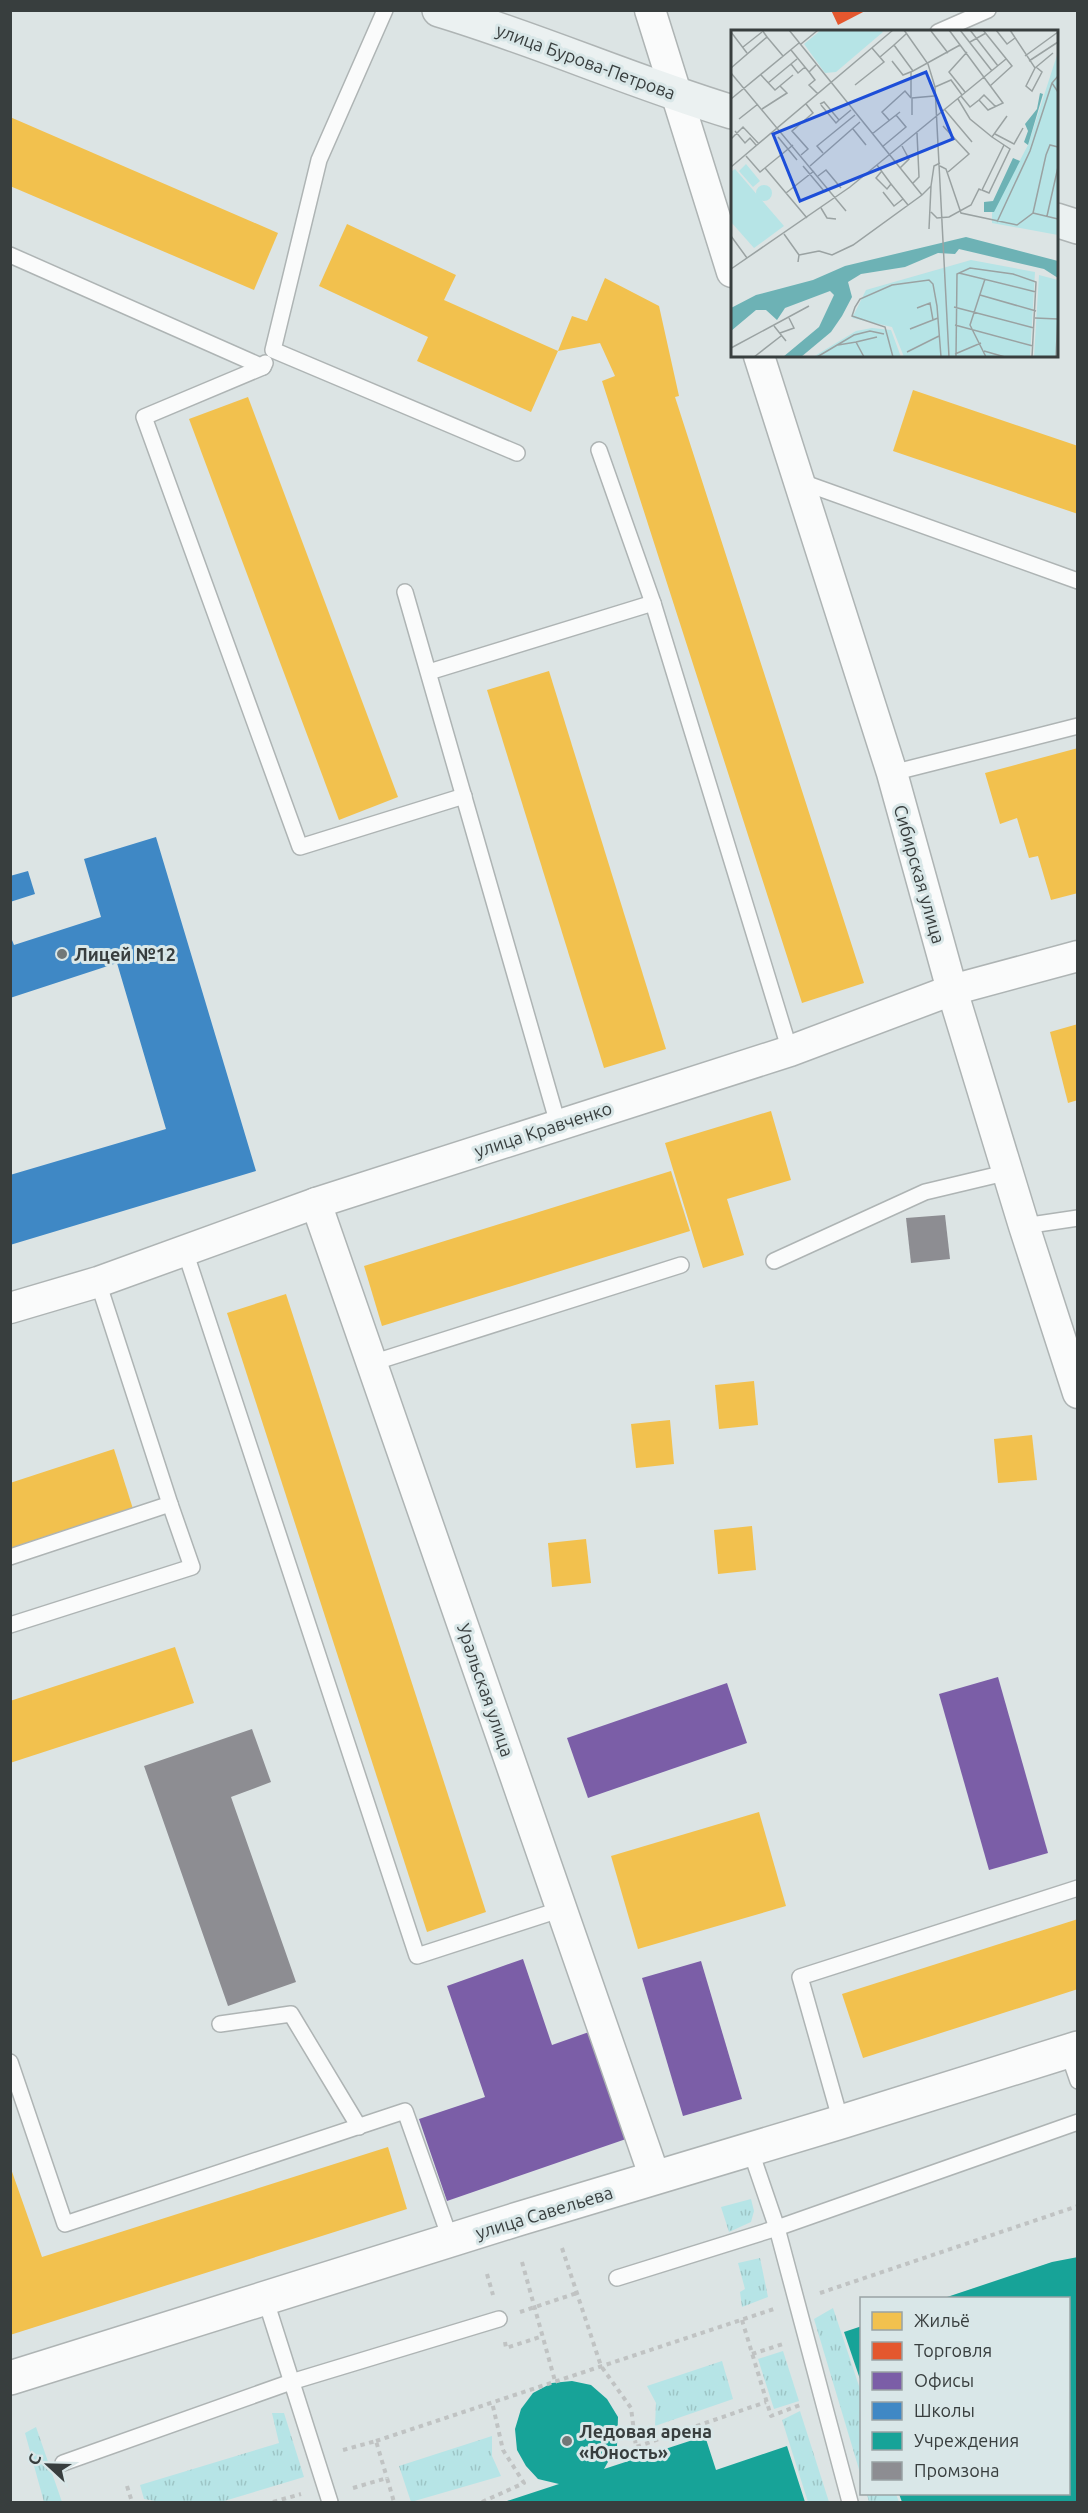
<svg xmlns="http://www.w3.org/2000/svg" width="1088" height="2513" viewBox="0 0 1088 2513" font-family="Ubuntu,sans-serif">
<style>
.grass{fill:url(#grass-tufts)}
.homes{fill:#f2c14e}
.shops{fill:#e4572e}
.offices{fill:#7b5ea7}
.schools{fill:#3f88c5}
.public{fill:#17a398}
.industry{fill:#8d8d92}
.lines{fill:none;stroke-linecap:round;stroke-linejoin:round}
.service-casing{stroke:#aeb4b4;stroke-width:18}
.minor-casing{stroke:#aeb4b4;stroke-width:33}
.tertiary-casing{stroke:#aeb4b4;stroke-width:36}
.secondary-casing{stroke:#aeb4b4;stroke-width:36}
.path{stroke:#c0c3c3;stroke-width:4;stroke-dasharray:4.5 4.5;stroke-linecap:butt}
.service{stroke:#fafbfb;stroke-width:15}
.minor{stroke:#fafbfb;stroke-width:30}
.tertiary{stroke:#fafbfb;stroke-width:33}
.secondary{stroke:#ebf1f1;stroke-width:33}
.poi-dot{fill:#717878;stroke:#d9e7e8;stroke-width:2}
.labels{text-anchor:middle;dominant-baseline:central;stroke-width:6;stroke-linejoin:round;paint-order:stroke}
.street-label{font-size:18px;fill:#383e3e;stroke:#d9e7e8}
.poi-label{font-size:18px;font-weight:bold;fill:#383e3e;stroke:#d9e7e8;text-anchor:start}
.inset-road{fill:none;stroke:#9aa2a2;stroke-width:1.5}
.view{fill:#1d4ed8;fill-opacity:0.15;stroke:#1d4ed8;stroke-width:3}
.inset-edge{fill:none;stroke:#383e3e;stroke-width:3}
</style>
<defs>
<pattern id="grass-tufts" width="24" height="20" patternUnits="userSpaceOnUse" patternTransform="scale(1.5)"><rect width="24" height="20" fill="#b6e4e6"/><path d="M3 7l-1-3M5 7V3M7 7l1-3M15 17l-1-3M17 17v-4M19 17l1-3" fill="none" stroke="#9dc5c6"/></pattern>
</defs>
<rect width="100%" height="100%" fill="#dce4e4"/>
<g class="grass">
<path d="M751,2199L754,2211L751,2222L729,2232L721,2207Z"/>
<path d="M760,2258L768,2297L742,2307L740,2292L745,2289L738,2263Z"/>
<path d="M833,2308L861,2392V2476L814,2319Z"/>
<path d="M783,2351L799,2401L774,2409L758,2359Z"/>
<path d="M722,2361L733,2399L655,2426L656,2403L647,2386Z"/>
<path d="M800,2411L829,2502H808L782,2420Z"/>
<path d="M272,2413H284L304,2477L221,2502H161L144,2499L140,2485L279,2443Z"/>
<path d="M36,2427L62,2502H44L25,2433Z"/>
<path d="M492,2436V2456L501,2476L411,2502L399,2466Z"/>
<path d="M867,2494H896L899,2502H869Z"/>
</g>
<g class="homes">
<path d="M10,117L278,233L254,290L10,186Z"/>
<path d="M347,224L456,275L444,300L558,351L531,412L417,361L428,337L319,286Z"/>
<path d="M605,278L659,306L679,396L675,397L864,983L802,1003L602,381L615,376L600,343L558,351L572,316L587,321Z"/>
<path d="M913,390L1078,446V514L893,451Z"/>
<path d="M248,397L398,797L339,820L189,419Z"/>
<path d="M549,671L666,1049L604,1068L487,690Z"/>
<path d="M1078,748V893L1051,900L1038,856L1029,858L1017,818L1000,824L985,773Z"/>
<path d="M1078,1024V1100L1068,1103L1050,1032Z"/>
<path d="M771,1111L791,1180L727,1199L744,1255L703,1268L665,1143Z"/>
<path d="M671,1171L690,1231L382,1326L364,1266Z"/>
<path d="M286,1294L486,1912L427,1932L227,1313Z"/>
<path d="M754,1381L758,1425L719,1429L715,1385Z"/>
<path d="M670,1420L674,1464L636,1468L631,1424Z"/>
<path d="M1032,1435L1037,1480L998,1483L994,1439Z"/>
<path d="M114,1449L133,1509L10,1549V1483Z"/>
<path d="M752,1526L756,1570L718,1574L714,1530Z"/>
<path d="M586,1539L591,1583L552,1587L548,1543Z"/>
<path d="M175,1647L194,1703L10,1763V1701Z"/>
<path d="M759,1812L786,1906L638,1949L611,1856Z"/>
<path d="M1078,1919V1989L863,2058L842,1994Z"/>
<path d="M388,2147L407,2209L10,2335V2166L42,2257Z"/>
</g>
<path class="shops" d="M831,10H867L838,25Z"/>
<g class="offices">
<path d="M998,1677L1048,1853L989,1870L939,1694Z"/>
<path d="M727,1683L747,1743L588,1798L567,1738Z"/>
<path d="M523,1959L552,2045L589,2032L626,2139L447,2201L419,2119L485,2097L447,1986Z"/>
<path d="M701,1961L742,2099L683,2116L642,1978Z"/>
</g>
<g class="schools">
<path d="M156,837L256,1171L10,1245V1175L166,1129L117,963L10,998V935L14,945L101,917L84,859Z"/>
<path d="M28,871L35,894L10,902V876Z"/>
</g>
<g class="public">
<path d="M1078,2257V2502H902L899,2494H1068V2298H944L1052,2262Z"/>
<path d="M862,2326V2382H861L844,2332Z"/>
<path d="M572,2381L591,2385L607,2399L618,2417L617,2446L604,2469L705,2436L716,2470L787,2446L805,2502H504L559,2484L538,2479L526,2466L517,2450L515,2429L521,2409L533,2393L552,2383Z"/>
</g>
<g class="industry">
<path d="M945,1215L950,1259L911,1263L906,1218Z"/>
<path d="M252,1729L271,1782L231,1797L296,1982L228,2006L144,1766Z"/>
</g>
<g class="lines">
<defs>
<g id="service">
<path d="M385,10L319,160L273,350L517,453"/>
<path d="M938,32L988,10"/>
<path d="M10,255L263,367L265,363"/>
<path d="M263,367L144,417L300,847L464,796"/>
<path d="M599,450L653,603"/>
<path d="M799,481L1078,581"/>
<path d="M405,592L558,1124"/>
<path d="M429,672L653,603L790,1051"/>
<path d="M892,773L1078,726"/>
<path d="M1024,1226L1078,1218"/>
<path d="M185,1251L417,1956L562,1909"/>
<path d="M774,1261L925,1192L1009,1172"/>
<path d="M372,1363L681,1265"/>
<path d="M10,1557L170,1504L98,1282"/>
<path d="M10,1625L192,1567L170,1504"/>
<path d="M220,2024L291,2014L359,2127"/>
<path d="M1068,2052L1078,2081"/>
<path d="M10,2062L65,2224L405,2111L451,2241"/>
<path d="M841,2122L800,1977L1078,1888"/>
<path d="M750,2149L777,2228L850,2502"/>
<path d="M617,2278L777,2228L1078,2122"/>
<path d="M265,2298L330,2502"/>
<path d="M63,2463L291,2382L499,2319"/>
</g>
<g id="minor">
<path d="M650,10L732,272"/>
<path d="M759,356L892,773L952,990L1024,1226L1078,1393"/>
<path d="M316,1203L655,2178"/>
<path d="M10,1308L98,1282L316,1203L790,1051L952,990L1078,956"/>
</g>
<path id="tertiary" d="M10,2378L518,2219L841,2122L1078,2048"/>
<g id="secondary">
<path d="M439,10C539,40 633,82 732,112"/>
<path d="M1056,220L1078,227"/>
</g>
</defs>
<use href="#service" class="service-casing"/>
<use href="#minor" class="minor-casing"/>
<use href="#tertiary" class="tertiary-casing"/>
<use href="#secondary" class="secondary-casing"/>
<g class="path">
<path d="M562,2248L601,2366L631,2408L636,2447L766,2402"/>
<path d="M522,2262L555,2381"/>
<path d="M487,2274L493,2295"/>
<path d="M820,2293L1078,2206"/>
<path d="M520,2312L577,2293"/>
<path d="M742,2320L771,2416L800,2405"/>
<path d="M505,2342L506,2348L543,2336"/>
<path d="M752,2354L783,2344"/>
<path d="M376,2441L774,2309"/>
<path d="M343,2450L376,2441L387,2478"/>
<path d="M127,2486L132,2502"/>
<path d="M353,2488L387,2478L394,2502"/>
<path d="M273,2502L301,2494"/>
<path d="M482,2502L524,2483L503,2450L492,2402"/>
</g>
<use href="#service" class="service"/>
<use href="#minor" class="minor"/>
<use href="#tertiary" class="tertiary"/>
<use href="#secondary" class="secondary"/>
</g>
<g class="poi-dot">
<circle cx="62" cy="954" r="6"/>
<circle cx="567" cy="2441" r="6"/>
</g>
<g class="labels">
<g class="street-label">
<text transform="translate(586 61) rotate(20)">улица Бурова-Петрова</text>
<text transform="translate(920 874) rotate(74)">Сибирская улица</text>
<text transform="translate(543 1129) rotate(-18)">улица Кравченко</text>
<text transform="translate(486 1690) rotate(71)">Уральская улица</text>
<text transform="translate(544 2212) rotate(-17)">улица Савельева</text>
</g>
<g class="poi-label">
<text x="74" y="954">Лицей №12</text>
<text x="579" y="2431">Ледовая арена<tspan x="579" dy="21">«Юность»</tspan></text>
</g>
</g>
<g transform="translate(731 30)">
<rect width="327" height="327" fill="#dce4e4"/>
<path d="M4,139L53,196L23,218L0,192V142Z" fill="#b6e4e6"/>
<path d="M327,22V205L261,193V183L297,115ZM240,230L304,242L299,327H173L161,297L121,288L135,260ZM308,245L327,250V327H303ZM141,298L160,300L170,327H82L125,301Z" fill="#b6e4e6"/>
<path d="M90,0H150L152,2L105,42L94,43L73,14ZM15,134L29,151L22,157L8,141ZM25 163a8 8 0 1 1 16 0a8 8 0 1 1-16 0Z" fill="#b6e4e6"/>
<path d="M309,63L312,64L297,115L293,112L297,101L294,94L306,79ZM282,128L289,131L263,182H253V172L262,171ZM235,207L327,231V248L313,239L228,219L224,224L207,223L174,237L130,244L117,252L121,267L111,286L100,302L70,327H52L88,297L103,265L99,261L54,278L46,290L35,280H25L0,301V278L25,265L82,250L114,236Z" fill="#6db2b5"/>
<path class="inset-road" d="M58,0L191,165M173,0L197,34L204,57L218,327M218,0L272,73L257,80L248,70L239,77L230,66M229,0L261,41M239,0L267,36M252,0L281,36L259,56M265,0L276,14L284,8M279,0L304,38L322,23M200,1L217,23M0,2L16,23M175,4L163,15L182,41L229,15M36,7L52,26M239,12L255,3M70,14L87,0M12,17L31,2M60,20L78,42M294,26L327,2M149,27L163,15M161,31L172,45L182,41M298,31L327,12M60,34L67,43L74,37M85,35L78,42L84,50L78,55L87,64M0,38L36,7L31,0M304,38L295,56L301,61L311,42L305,37M0,43L115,181M30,45L44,60L62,45M327,46L321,53L327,62M37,53L66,29M124,55L153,32L141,18M204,57L220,50L231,65M234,62L218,42L236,22M180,67V42M0,69L68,13M227,69L239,89L261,107L276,86M248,70L253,65L265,77M89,74L93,72L108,90L120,80M90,75L105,93L108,90M31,79L56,63L49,56M214,80L241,112M181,85V68L203,66M8,89L27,74M158,90L151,82L174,61L180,68M212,96L238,124L217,142M122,99L135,115M4,101L14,113L19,108L25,115M141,104L169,82M264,104L283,114L292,98M47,107L66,130M261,107L279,119L258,163L251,160L273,115M0,109L12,97L28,114M151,117L175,97L165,85M92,123L86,116L124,85M70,125L77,119L61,101L82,83L75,74M15,126L29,142L62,115M146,135L160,154L156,159L145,148L150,142M72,136L93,161L97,158M79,136L129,92M209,136L215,139L230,183L286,195L302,183L315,125L319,115L327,117M0,137L162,0M34,138L76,188M169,138L178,129L171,116M87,146L95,140L110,158M182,153L188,147L186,103M160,154L177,175M152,162L163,176L172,169M55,163L83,141M90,178L96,188L105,189M200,182L206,188L218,187L240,175L248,159L250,160M302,183L327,189M316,186L327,137M266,192L299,121L321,53M198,199L200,156M53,204L68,225L67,232M0,206L16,228M88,221L101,225L122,215L191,165L200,156L203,136L209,133M68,225L88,221M0,239L119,157L275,29M228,243L305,262M254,249L239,295L255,327M249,265L305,281M223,277L303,298M186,278L199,273L202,290M304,288L327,289M224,295L302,316M43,296L55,311M179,299L207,288M49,303L63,298L58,288M125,312L146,307M107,315L125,312L133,327M0,318L78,276M253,321L274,327M176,322L208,306M224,324L250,313M23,327L50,306M86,327L123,305L139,301L153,304M162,327L154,297L121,286L124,277L129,269L161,255L198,250L202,254L206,276L210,327M225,327L226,244L239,238L282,244L305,252L301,327M325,327L327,286"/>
<path class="view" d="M195,42L222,109L69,171L42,104Z"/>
<rect width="327" height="327" class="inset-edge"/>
</g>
<rect width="1088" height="2513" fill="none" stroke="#383e3e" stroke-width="24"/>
<rect x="860" y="2297" width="210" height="198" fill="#d9e7e8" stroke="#99a3a4" stroke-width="1.5"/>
<rect x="872" y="2312" width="30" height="18" fill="#f2c14e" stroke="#99a3a4" stroke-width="1.5"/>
<text x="914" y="2327" font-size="18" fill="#383e3e">Жильё</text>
<rect x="872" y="2342" width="30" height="18" fill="#e4572e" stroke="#99a3a4" stroke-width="1.5"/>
<text x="914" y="2357" font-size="18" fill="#383e3e">Торговля</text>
<rect x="872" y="2372" width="30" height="18" fill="#7b5ea7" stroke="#99a3a4" stroke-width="1.5"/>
<text x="914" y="2387" font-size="18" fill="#383e3e">Офисы</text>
<rect x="872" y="2402" width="30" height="18" fill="#3f88c5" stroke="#99a3a4" stroke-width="1.5"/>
<text x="914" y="2417" font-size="18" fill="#383e3e">Школы</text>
<rect x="872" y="2432" width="30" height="18" fill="#17a398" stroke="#99a3a4" stroke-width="1.5"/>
<text x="914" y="2447" font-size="18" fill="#383e3e">Учреждения</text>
<rect x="872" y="2462" width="30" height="18" fill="#8d8d92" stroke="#99a3a4" stroke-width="1.5"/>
<text x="914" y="2477" font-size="18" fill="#383e3e">Промзона</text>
<g transform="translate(48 2465) rotate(292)" stroke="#d9e7e8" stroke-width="4.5" paint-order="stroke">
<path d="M0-4.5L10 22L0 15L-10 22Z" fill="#383e3e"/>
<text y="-9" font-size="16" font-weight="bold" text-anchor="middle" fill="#383e3e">С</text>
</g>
</svg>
